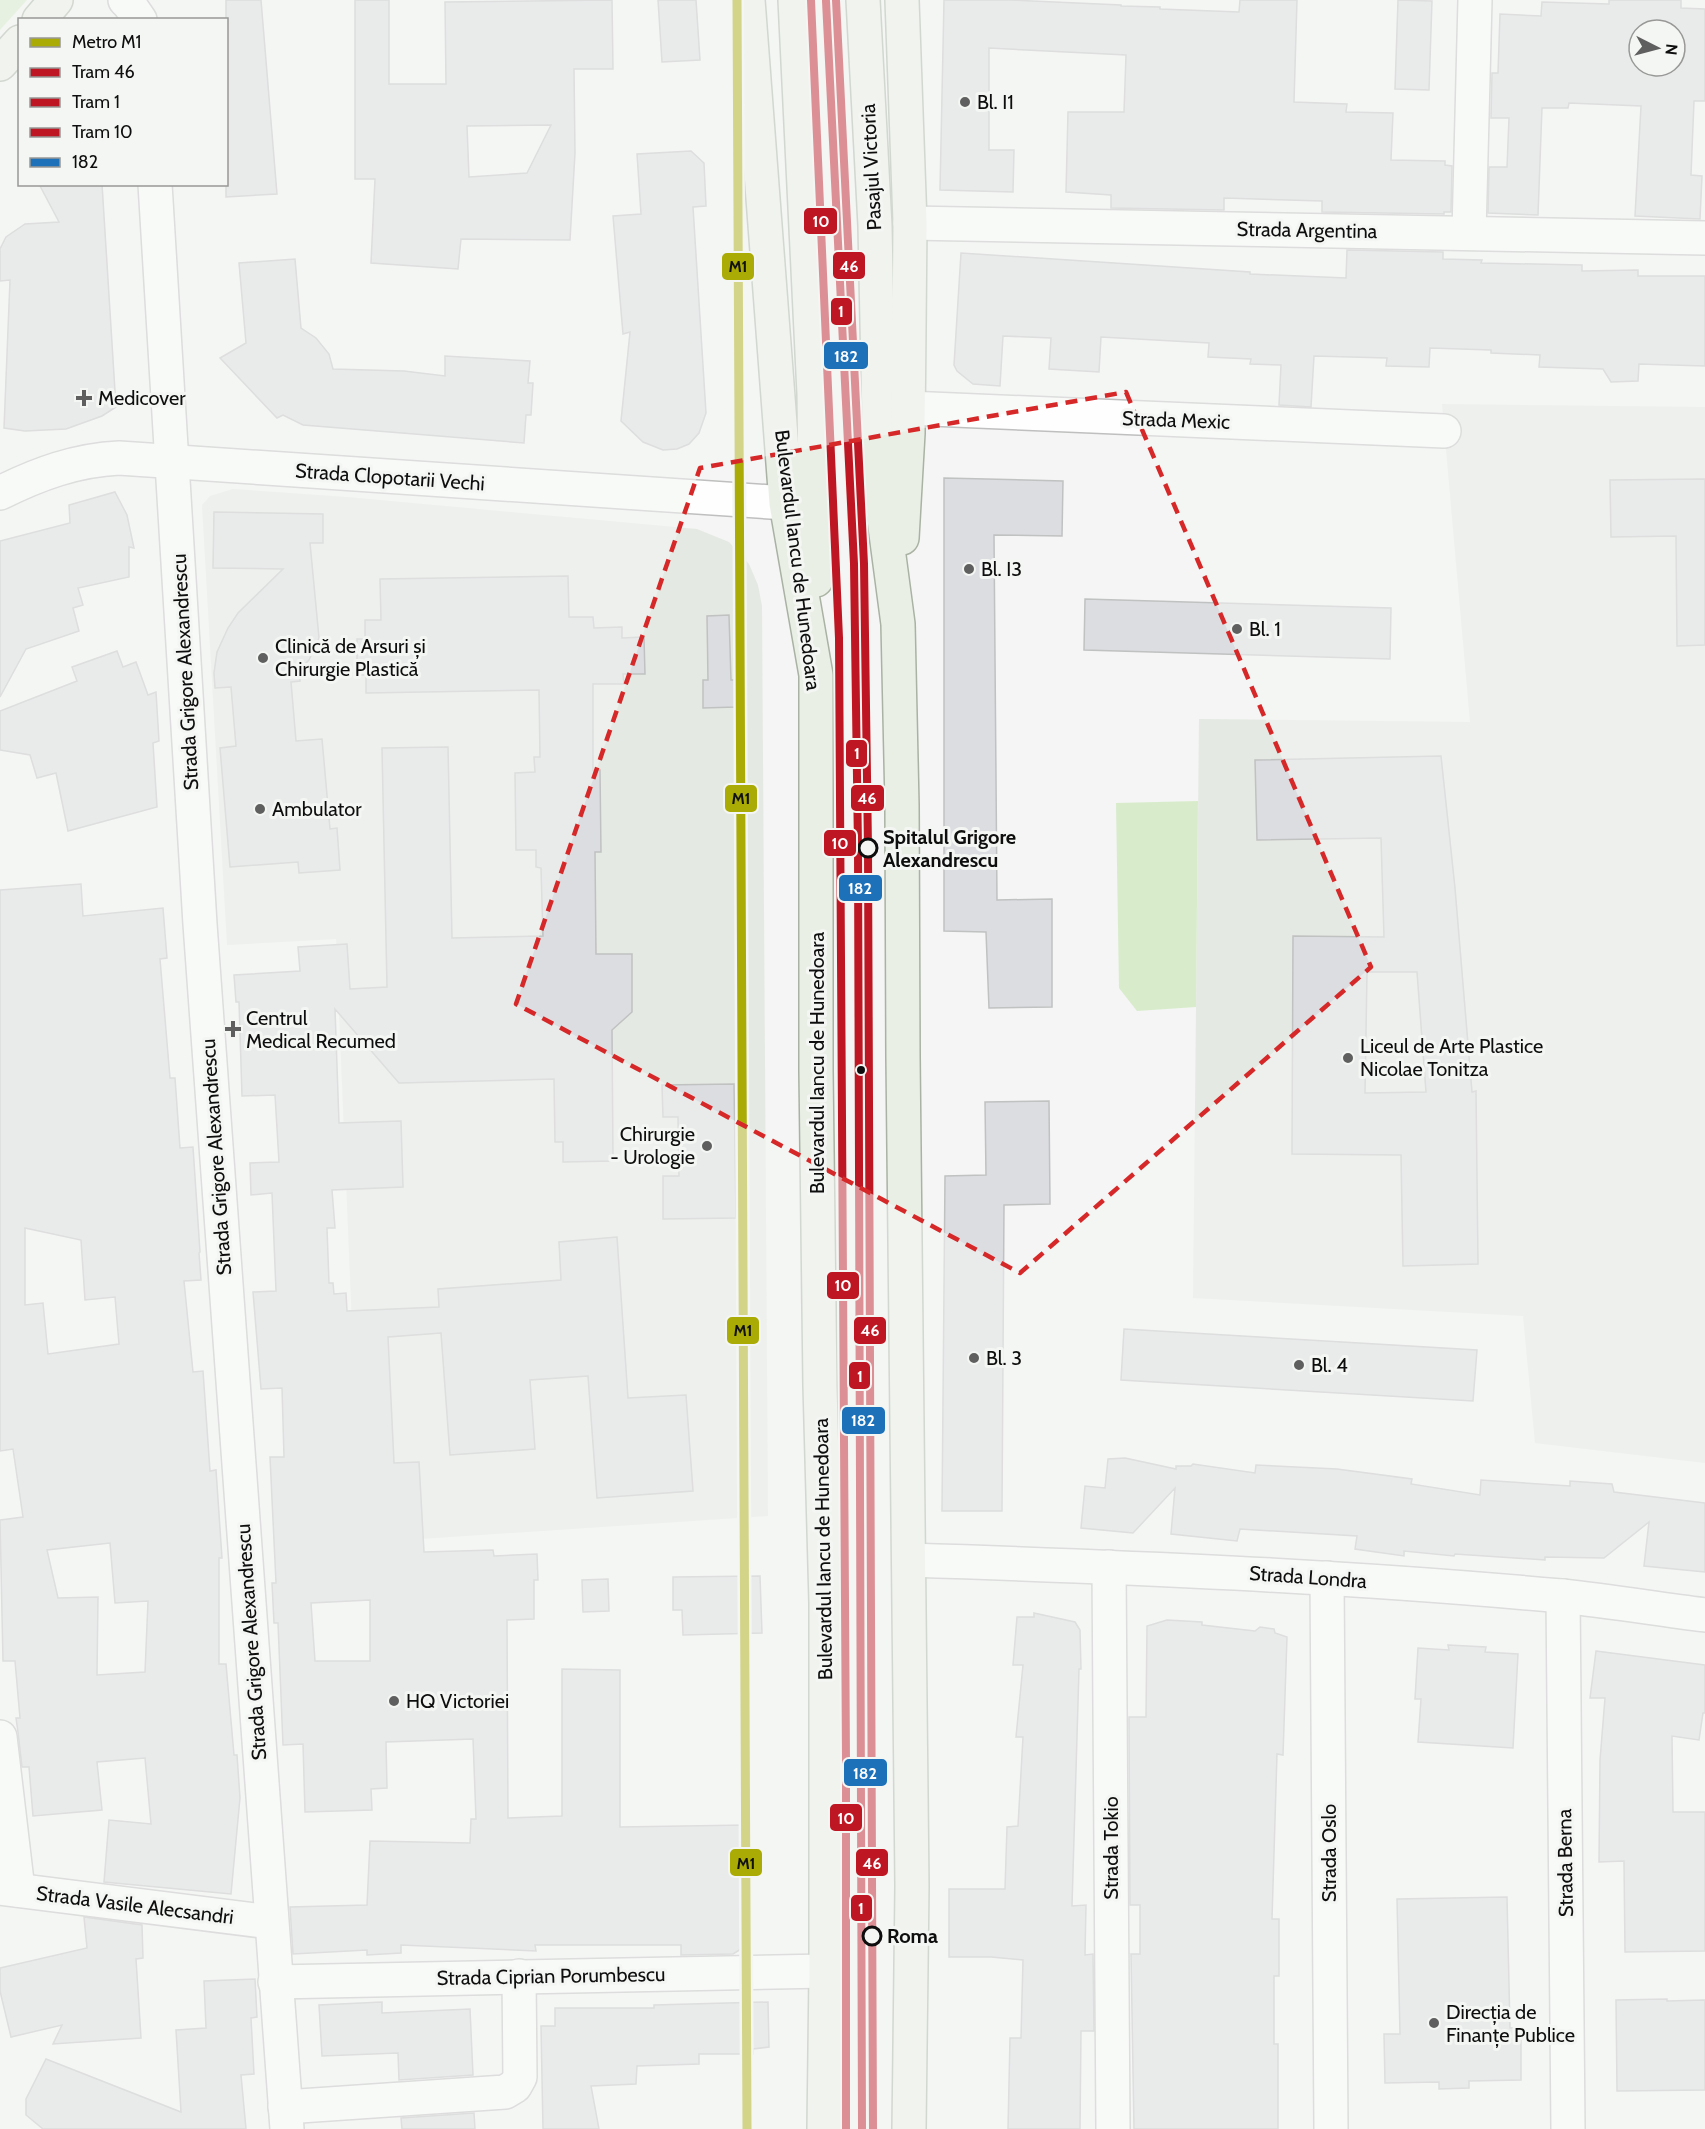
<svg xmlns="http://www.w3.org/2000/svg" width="1705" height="2129" viewBox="0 0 1705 2129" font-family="Cabin,sans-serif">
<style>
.built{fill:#e5e9e3}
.green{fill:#d8eccb}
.building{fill:#dbdde1;stroke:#c0c1c1;stroke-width:1.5;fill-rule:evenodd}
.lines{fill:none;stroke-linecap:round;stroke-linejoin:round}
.minor-casing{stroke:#bebfbe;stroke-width:36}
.primary-casing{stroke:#a9b2a3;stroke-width:36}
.minor{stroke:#fdfefd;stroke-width:33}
.primary{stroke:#eaefe6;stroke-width:33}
.bus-1-casing{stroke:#f4f6f3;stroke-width:12}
.bus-1{stroke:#1d71b8;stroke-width:8}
.tram-1-casing{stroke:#f4f6f3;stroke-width:12}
.tram-2-casing{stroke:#f4f6f3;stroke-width:12}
.tram-3-casing{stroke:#f4f6f3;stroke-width:12}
.tram-1{stroke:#be1622;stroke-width:8}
.tram-2{stroke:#be1622;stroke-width:8}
.tram-3{stroke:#be1622;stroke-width:8}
.metro-1-casing{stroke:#f4f6f3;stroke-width:14}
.metro-1{stroke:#aaab05;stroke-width:9}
.marked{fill:none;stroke:#d62828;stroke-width:4.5;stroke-dasharray:12 8;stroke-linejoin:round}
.poi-dot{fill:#5e5f5e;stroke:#f4f6f3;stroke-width:2}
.stop-dot{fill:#f4f6f3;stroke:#0d0e0d;stroke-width:3}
.bus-dot{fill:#0d0e0d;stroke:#f4f6f3;stroke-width:2}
.labels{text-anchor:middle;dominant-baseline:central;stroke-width:6;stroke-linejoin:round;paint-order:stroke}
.poi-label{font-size:20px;fill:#0d0e0d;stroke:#f4f6f3;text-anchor:start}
.street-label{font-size:20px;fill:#0d0e0d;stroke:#f4f6f3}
.stop-label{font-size:20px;font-weight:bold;fill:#0d0e0d;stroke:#f4f6f3;text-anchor:start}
.line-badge{stroke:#f4f6f3;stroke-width:2}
.badge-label{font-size:16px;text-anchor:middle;font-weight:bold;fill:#fff}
.pale-badge-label{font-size:16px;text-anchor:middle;font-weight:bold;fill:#111}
</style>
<rect width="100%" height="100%" fill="#f4f5f4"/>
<g class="built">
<path d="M1442,404L1705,407V1463L1535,1443L1523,1316L1193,1298L1199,719L1470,722Z"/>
<path d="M233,489L347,497L697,529L729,542L749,564L758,585L762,606L768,1516L361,1543L336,939L227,945L202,505L210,496Z"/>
</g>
<g class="green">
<path d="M0,0H27L0,30Z"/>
<path d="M1198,801L1196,1007L1137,1011L1119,988L1116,803Z"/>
</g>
<g class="building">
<path d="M226,0H261L277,194L226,197Z"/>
<path d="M355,0H389V84H446L445,2L612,0L613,69H574L575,153L570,240L461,239L458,269L371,263L375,179H355ZM551,125L527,173L469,177L467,126Z"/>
<path d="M658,0H696L700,60L662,62Z"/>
<path d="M944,0H1010L1121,5V6L1160,7V9L1239,12L1240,0H1297L1294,102L1347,104L1346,112L1393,113L1391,160L1445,161V165L1452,166L1451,212H1444V214L1322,212V201L1224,198V210L1111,208V195L1066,192L1068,112H1124L1126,55L989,48V150H1014L1013,192L940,190Z"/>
<path d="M1398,0L1432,1L1429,90L1395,89Z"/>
<path d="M1609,0H1681V8L1705,9V101H1694L1691,175L1702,176L1700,219L1635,216L1641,106L1569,103L1568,108H1542L1538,215L1488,213L1489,167H1507L1509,118H1491L1492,73H1498L1500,14L1541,16L1542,2L1609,4ZM1639,30H1675V66H1639Z"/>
<path d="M691,151L704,163L706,206L693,207L706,413L699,433L689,444L677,449L663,450L643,442L621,421L630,332L623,334L613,216L641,214L637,154Z"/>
<path d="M39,184H102L116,407L102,416L66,429L25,431L4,428L10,280L0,281V249L6,237L25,224L59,222Z"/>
<path d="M1347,250L1443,252V259L1482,260L1481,263L1582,265V271L1638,270V276H1705V366L1639,364L1638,381L1611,382L1603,369L1539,367L1540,355L1491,353V350L1430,348L1429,367L1386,366L1387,358L1314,356L1311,407L1279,405L1281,365L1250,364L1251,359L1208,357L1209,343L1101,337L1099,372L1049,369L1051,338L1003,336L1000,386L973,384L957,371L954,365L961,253L1250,272V274L1346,278Z"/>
<path d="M295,259L301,328L316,338L329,354L333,369L404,371L445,376V356L530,361L528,383H533L531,415H526L524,443L303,425L283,415L277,418L220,358L246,343L239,263Z"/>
<path d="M944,478L1063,481L1062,536L994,535L997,900L1052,899V1007L989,1008L986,932L944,931Z"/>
<path d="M1705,479V645L1677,646L1676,536L1611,537L1610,480Z"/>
<path d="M115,492L127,515L134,548L129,547V577L78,588L83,605L73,608L79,631L26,649L0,697V541L70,523L69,505Z"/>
<path d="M214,512L323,514V543H310L319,638L309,660L299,670L300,681L291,682L296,741L322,739L330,829L337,828L340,870L299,873L298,862L230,867L220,748L236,746L231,687L215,688L214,673L217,652L228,628L238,613L283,569L213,568Z"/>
<path d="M568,576L569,617H593L594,628L622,627V638L644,637L645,674H623L624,684H593V770H600L601,852H595L596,954H632V1012L612,1030L613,1161L563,1162V1142H555L554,1079L399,1083L335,1009L339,1123L401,1121L403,1187L332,1190L335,1228H327L329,1283H333L334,1294L346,1293L347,1311L439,1307L438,1289L561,1280L559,1242L617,1237L628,1398L686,1395L693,1491L597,1498L588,1376L530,1380L535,1449L450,1455L441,1333L388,1337L394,1463L419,1462L424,1552L493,1550L494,1556L537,1554L538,1580H534V1619L507,1620L508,1818L562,1816V1669L620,1670V1827L747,1825L748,1875L745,1876L741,1949L733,1954L681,1955V1945H535L536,1951L401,1945V1953L367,1955V1950L293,1954L290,1907L367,1905L370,1841L470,1843L471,1819H476L473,1739L386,1742L387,1788L371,1789L372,1810L305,1812L303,1744L283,1745L278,1623H274L272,1583H276L270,1457H284L282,1388L261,1389L253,1292L276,1291L272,1193L251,1195L250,1163L279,1162L275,1095L242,1096L239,1002H236L234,975L300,971L298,947L347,944L350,989L387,987L382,748L448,747L452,938L543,936L541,868L536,867V850H516L515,773L535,772L534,757H540L539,690L366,693V675H357V639H365V620H381L380,579ZM370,1600V1661H315L311,1603Z"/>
<path d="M1085,599L1391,608L1390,659L1084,650Z"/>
<path d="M729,615L731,680H736V707L703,708V680H708L707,616Z"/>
<path d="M117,651L123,667L136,662L148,695L156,692L159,741L153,743L157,807L68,831L56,773L37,778L30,755L0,750V711L77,681L72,667Z"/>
<path d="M1441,756L1455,888L1472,1092L1476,1091L1478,1264L1403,1266L1401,1155L1292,1154L1293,936L1384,937L1381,838L1257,840L1255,760ZM1367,972H1417L1426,1092L1365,1093Z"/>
<path d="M81,884L83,916L163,908L167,958L160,959L170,1078H175L180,1148L193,1147L200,1252L199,1253L201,1280L184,1281L193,1372L203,1371L210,1471L216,1470L222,1558H219V1664H226L234,1755H237L240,1798L231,1894L104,1882L109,1820L151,1824L145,1758L97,1762L102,1810L33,1816L29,1767H22L18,1732L16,1718H20L15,1661H3L0,1520L23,1517L13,1449L0,1451V890ZM25,1228L81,1240L85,1300L115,1297L119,1344L48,1354L43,1303L25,1305ZM110,1543L115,1603L148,1601L145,1672L97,1675L98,1597L58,1598L47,1550Z"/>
<path d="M734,1084L736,1218L663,1219V1176H679L678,1117H663L662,1085Z"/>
<path d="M1049,1101L1050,1204L1004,1205L1002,1511H942L945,1176L986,1175L985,1102Z"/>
<path d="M1124,1329L1477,1350L1473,1401L1121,1380Z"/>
<path d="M1125,1458L1176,1469V1466H1191L1193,1464L1255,1473L1256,1465L1337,1469L1412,1479L1411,1484L1480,1495L1481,1480L1570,1486V1481L1612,1484L1614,1492L1705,1503V1572L1644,1566L1649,1522L1604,1558L1545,1557V1560L1455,1554L1454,1556L1404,1551V1556L1355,1549L1357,1536L1240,1529L1237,1541L1171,1534L1175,1488L1133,1533L1081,1528L1085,1486L1105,1488L1108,1459Z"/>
<path d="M760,1576L762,1633L683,1635L682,1610H673V1577Z"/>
<path d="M608,1579L609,1611L583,1612L582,1580Z"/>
<path d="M1034,1613L1075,1622L1080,1630L1081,1669H1079L1072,1906L1086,1905L1085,1955L1093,1954L1094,2031H1081L1080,2129H1008L1010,2038H1021L1023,1960L991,1957H949V1889H1005L1007,1827L1018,1826L1023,1737H1016L1023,1665H1013L1017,1617H1034Z"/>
<path d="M1167,1620L1202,1622V1625L1255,1631L1260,1627L1274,1629L1275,1633L1287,1637L1283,1755L1277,1754L1272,1919H1279V1976H1274V2044H1278V2129H1134L1131,1954H1140V1905H1130L1129,1717H1146L1147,1626Z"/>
<path d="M1448,1645L1486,1647L1485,1652L1518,1654L1513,1748L1418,1742L1421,1699H1415L1418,1648L1449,1650Z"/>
<path d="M1596,1651L1705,1665V1713H1703L1699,1740L1672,1736L1673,1812H1705V1951L1625,1952L1624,1861L1599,1862L1600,1760L1605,1698H1590Z"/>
<path d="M1507,1897L1510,2028L1521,2027V2080L1469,2081V2088L1439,2089V2082L1385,2083L1384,2034H1400L1397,1899Z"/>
<path d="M84,1917L142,1925L143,1958L136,1959L141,2038L53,2044L62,2025L11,2037L0,1991V1968L87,1948Z"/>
<path d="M255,1979L257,2017L251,2018L254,2074L241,2075L246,2129H43L26,2115V2099L46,2059L181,2112L176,2030L206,2028L204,1981Z"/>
<path d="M1667,1999V2001L1705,2000V2090L1617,2091L1616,2000Z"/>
<path d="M382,2002V2013L470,2009L473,2075L399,2080L398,2053L322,2056L319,2005Z"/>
<path d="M768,2002L769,2047L753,2049V2054H699V2064L637,2066L636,2084L591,2086L599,2129H543L541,2026H555V2008H654V2005Z"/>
<path d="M474,2113L475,2129H402L401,2118Z"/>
</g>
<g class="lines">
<defs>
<g id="minor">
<path d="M125,0L129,4L140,20"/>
<path d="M155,184L200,924L287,2129"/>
<path d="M910,223L1705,238"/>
<path d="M1469,233L1475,0"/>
<path d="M908,408L1444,431"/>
<path d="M0,493C38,474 76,460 119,458L786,503"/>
<path d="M909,1560C1126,1567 1344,1576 1561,1596C1609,1601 1657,1609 1705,1615"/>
<path d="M1109,1567L1113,2129"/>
<path d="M1327,1578L1331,2129"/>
<path d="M1563,1596L1568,2129"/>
<path d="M0,1737L18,1890"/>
<path d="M0,1888L270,1922"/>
<path d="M275,1982L826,1971"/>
<path d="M285,2107L505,2092L515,2086L520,2077L519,1976"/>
</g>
<g id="primary">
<path d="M748,0L786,503L816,675V1071L820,1386L826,1603V1971L824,2129"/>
<path d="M795,0L814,394L816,580"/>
<path d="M863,0L875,226L880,468L883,511L898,624L902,805L903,1057L912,1886L909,2129"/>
<path d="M902,0L910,223L908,433L902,538"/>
<path d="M39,20L56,0"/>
<path d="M0,64L20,42"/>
</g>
</defs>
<use href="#minor" class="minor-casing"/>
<use href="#primary" class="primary-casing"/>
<use href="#minor" class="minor"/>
<use href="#primary" class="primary"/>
<defs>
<path id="bus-1" d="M829,0L859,632L866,1889L865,2129"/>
</defs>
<use href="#bus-1" class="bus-1-casing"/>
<use href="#bus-1" class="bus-1"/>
<defs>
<path id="tram-1" d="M836,0L864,564L868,848L873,2129"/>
<path id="tram-2" d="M826,1L854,564L858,848L862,2129"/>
<path id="tram-3" d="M811,0L839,638L846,1761V2129"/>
</defs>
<use href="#tram-1" class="tram-1-casing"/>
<use href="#tram-2" class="tram-2-casing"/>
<use href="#tram-3" class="tram-3-casing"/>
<use href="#tram-1" class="tram-1"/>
<use href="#tram-2" class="tram-2"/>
<use href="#tram-3" class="tram-3"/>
<defs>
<path id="metro-1" d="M737,0L747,2129"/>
</defs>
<use href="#metro-1" class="metro-1-casing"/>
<use href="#metro-1" class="metro-1"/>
</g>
<path d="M0 0H1705V2129H0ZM1126,392L1371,967L1020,1273L516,1004L700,468Z" fill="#f4f5f4" fill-opacity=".55" fill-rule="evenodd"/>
<path class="marked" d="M1126,392L1371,967L1020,1273L516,1004L700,468Z"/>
<g class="poi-dot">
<circle cx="965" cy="102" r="6"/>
<path d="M81 389h6v6h6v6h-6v6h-6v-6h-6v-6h6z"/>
<circle cx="969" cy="569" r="6"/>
<circle cx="1237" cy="629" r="6"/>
<circle cx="263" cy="658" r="6"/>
<circle cx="260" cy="809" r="6"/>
<path d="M230 1020h6v6h6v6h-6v6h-6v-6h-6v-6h6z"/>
<circle cx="1348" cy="1058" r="6"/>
<circle cx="707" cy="1146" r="6"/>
<circle cx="974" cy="1358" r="6"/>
<circle cx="1299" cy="1365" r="6"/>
<circle cx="394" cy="1701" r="6"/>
<circle cx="1434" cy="2023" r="6"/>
</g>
<g class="stop-dot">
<circle cx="868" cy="848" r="9"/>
<circle cx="872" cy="1936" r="9"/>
</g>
<circle class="bus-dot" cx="861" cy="1070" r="5"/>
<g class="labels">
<g class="poi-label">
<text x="977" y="102">Bl. I1</text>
<text x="98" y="398">Medicover</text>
<text x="981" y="569">Bl. I3</text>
<text x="1249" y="629">Bl. 1</text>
<text x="275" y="646">Clinică de Arsuri și<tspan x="275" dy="23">Chirurgie Plastică</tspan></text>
<text x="272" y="809">Ambulator</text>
<text x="246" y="1018">Centrul<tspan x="246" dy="23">Medical Recumed</tspan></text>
<text x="1360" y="1046">Liceul de Arte Plastice<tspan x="1360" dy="23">Nicolae Tonitza</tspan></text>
<text x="695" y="1134" text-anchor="end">Chirurgie<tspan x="695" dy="23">- Urologie</tspan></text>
<text x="986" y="1358">Bl. 3</text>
<text x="1311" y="1365">Bl. 4</text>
<text x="406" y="1701">HQ Victoriei</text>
<text x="1446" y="2012">Direcția de<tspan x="1446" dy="23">Finanțe Publice</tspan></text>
</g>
<g class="street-label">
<text transform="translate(871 167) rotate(-93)">Pasajul Victoria</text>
<text transform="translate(1307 230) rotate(1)">Strada Argentina</text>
<text transform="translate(1176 420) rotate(2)">Strada Mexic</text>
<text transform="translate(390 477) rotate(4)">Strada Clopotarii Vechi</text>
<text transform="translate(798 560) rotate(83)">Bulevardul Iancu de Hunedoara</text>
<text transform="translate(185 672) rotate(-93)">Strada Grigore Alexandrescu</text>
<text transform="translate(817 1063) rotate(-90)">Bulevardul Iancu de Hunedoara</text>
<text transform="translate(216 1157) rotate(-94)">Strada Grigore Alexandrescu</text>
<text transform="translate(823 1549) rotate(-91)">Bulevardul Iancu de Hunedoara</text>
<text transform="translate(1308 1577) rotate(4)">Strada Londra</text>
<text transform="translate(251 1642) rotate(-94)">Strada Grigore Alexandrescu</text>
<text transform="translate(1111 1848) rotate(-90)">Strada Tokio</text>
<text transform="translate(1329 1853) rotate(-90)">Strada Oslo</text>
<text transform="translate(1565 1863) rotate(-91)">Strada Berna</text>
<text transform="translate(135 1905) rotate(7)">Strada Vasile Alecsandri</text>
<text transform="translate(551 1976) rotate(-1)">Strada Ciprian Porumbescu</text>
</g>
<g class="stop-label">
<text x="883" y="837">Spitalul Grigore<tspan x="883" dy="23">Alexandrescu</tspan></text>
<text x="887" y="1936">Roma</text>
</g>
</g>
<g class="line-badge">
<rect x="803" y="207" width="35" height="28" rx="6" fill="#be1622"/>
<rect x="832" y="251" width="34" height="29" rx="6" fill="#be1622"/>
<rect x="721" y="252" width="34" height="29" rx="6" fill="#aaab05"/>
<rect x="830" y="297" width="23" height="29" rx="6" fill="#be1622"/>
<rect x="823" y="341" width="46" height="29" rx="6" fill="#1d71b8"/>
<rect x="845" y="739" width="23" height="29" rx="6" fill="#be1622"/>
<rect x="850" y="784" width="35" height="28" rx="6" fill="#be1622"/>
<rect x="724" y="784" width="34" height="29" rx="6" fill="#aaab05"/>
<rect x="823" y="829" width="34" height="28" rx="6" fill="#be1622"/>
<rect x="838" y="874" width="45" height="28" rx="6" fill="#1d71b8"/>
<rect x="826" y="1271" width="34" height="29" rx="6" fill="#be1622"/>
<rect x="853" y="1316" width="34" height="29" rx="6" fill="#be1622"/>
<rect x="726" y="1316" width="34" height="29" rx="6" fill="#aaab05"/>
<rect x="848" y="1361" width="23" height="29" rx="6" fill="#be1622"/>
<rect x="841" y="1406" width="45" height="29" rx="6" fill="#1d71b8"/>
<rect x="843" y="1758" width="45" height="29" rx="6" fill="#1d71b8"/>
<rect x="829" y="1803" width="34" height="29" rx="6" fill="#be1622"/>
<rect x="855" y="1848" width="34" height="29" rx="6" fill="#be1622"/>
<rect x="729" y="1848" width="34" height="29" rx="6" fill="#aaab05"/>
<rect x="850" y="1894" width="23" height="28" rx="6" fill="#be1622"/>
</g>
<g class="badge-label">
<text x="821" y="227">10</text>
<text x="849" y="272">46</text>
<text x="841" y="317">1</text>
<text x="846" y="362">182</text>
<text x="857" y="759">1</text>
<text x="867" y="804">46</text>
<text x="840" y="849">10</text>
<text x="860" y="894">182</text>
<text x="843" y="1291">10</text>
<text x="870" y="1336">46</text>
<text x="860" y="1382">1</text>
<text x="863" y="1426">182</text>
<text x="865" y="1779">182</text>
<text x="846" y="1824">10</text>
<text x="872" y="1869">46</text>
<text x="861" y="1914">1</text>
</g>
<g class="pale-badge-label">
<text x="738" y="272">M1</text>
<text x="741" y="804">M1</text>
<text x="743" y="1336">M1</text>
<text x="746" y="1869">M1</text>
</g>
<rect x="18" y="18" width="210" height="168" fill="#f4f6f3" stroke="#989997" stroke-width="1.5"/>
<rect x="30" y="38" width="30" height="9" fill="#aaab05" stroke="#989997" stroke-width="1.5"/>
<text x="72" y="48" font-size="18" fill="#0d0e0d">Metro M1</text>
<rect x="30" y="68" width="30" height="9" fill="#be1622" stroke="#989997" stroke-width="1.5"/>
<text x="72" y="78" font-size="18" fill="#0d0e0d">Tram 46</text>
<rect x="30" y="98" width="30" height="9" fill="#be1622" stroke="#989997" stroke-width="1.5"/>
<text x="72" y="108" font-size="18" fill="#0d0e0d">Tram 1</text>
<rect x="30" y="128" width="30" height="9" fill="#be1622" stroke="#989997" stroke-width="1.5"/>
<text x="72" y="138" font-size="18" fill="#0d0e0d">Tram 10</text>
<rect x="30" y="158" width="30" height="9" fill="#1d71b8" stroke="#989997" stroke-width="1.5"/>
<text x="72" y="168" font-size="18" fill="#0d0e0d">182</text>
<g transform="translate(1657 48) rotate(96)"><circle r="28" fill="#f4f6f3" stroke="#989997" stroke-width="1.5"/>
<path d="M0-4.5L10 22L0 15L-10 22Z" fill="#5e5f5e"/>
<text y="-9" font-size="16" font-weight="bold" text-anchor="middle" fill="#0d0e0d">N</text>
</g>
</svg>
